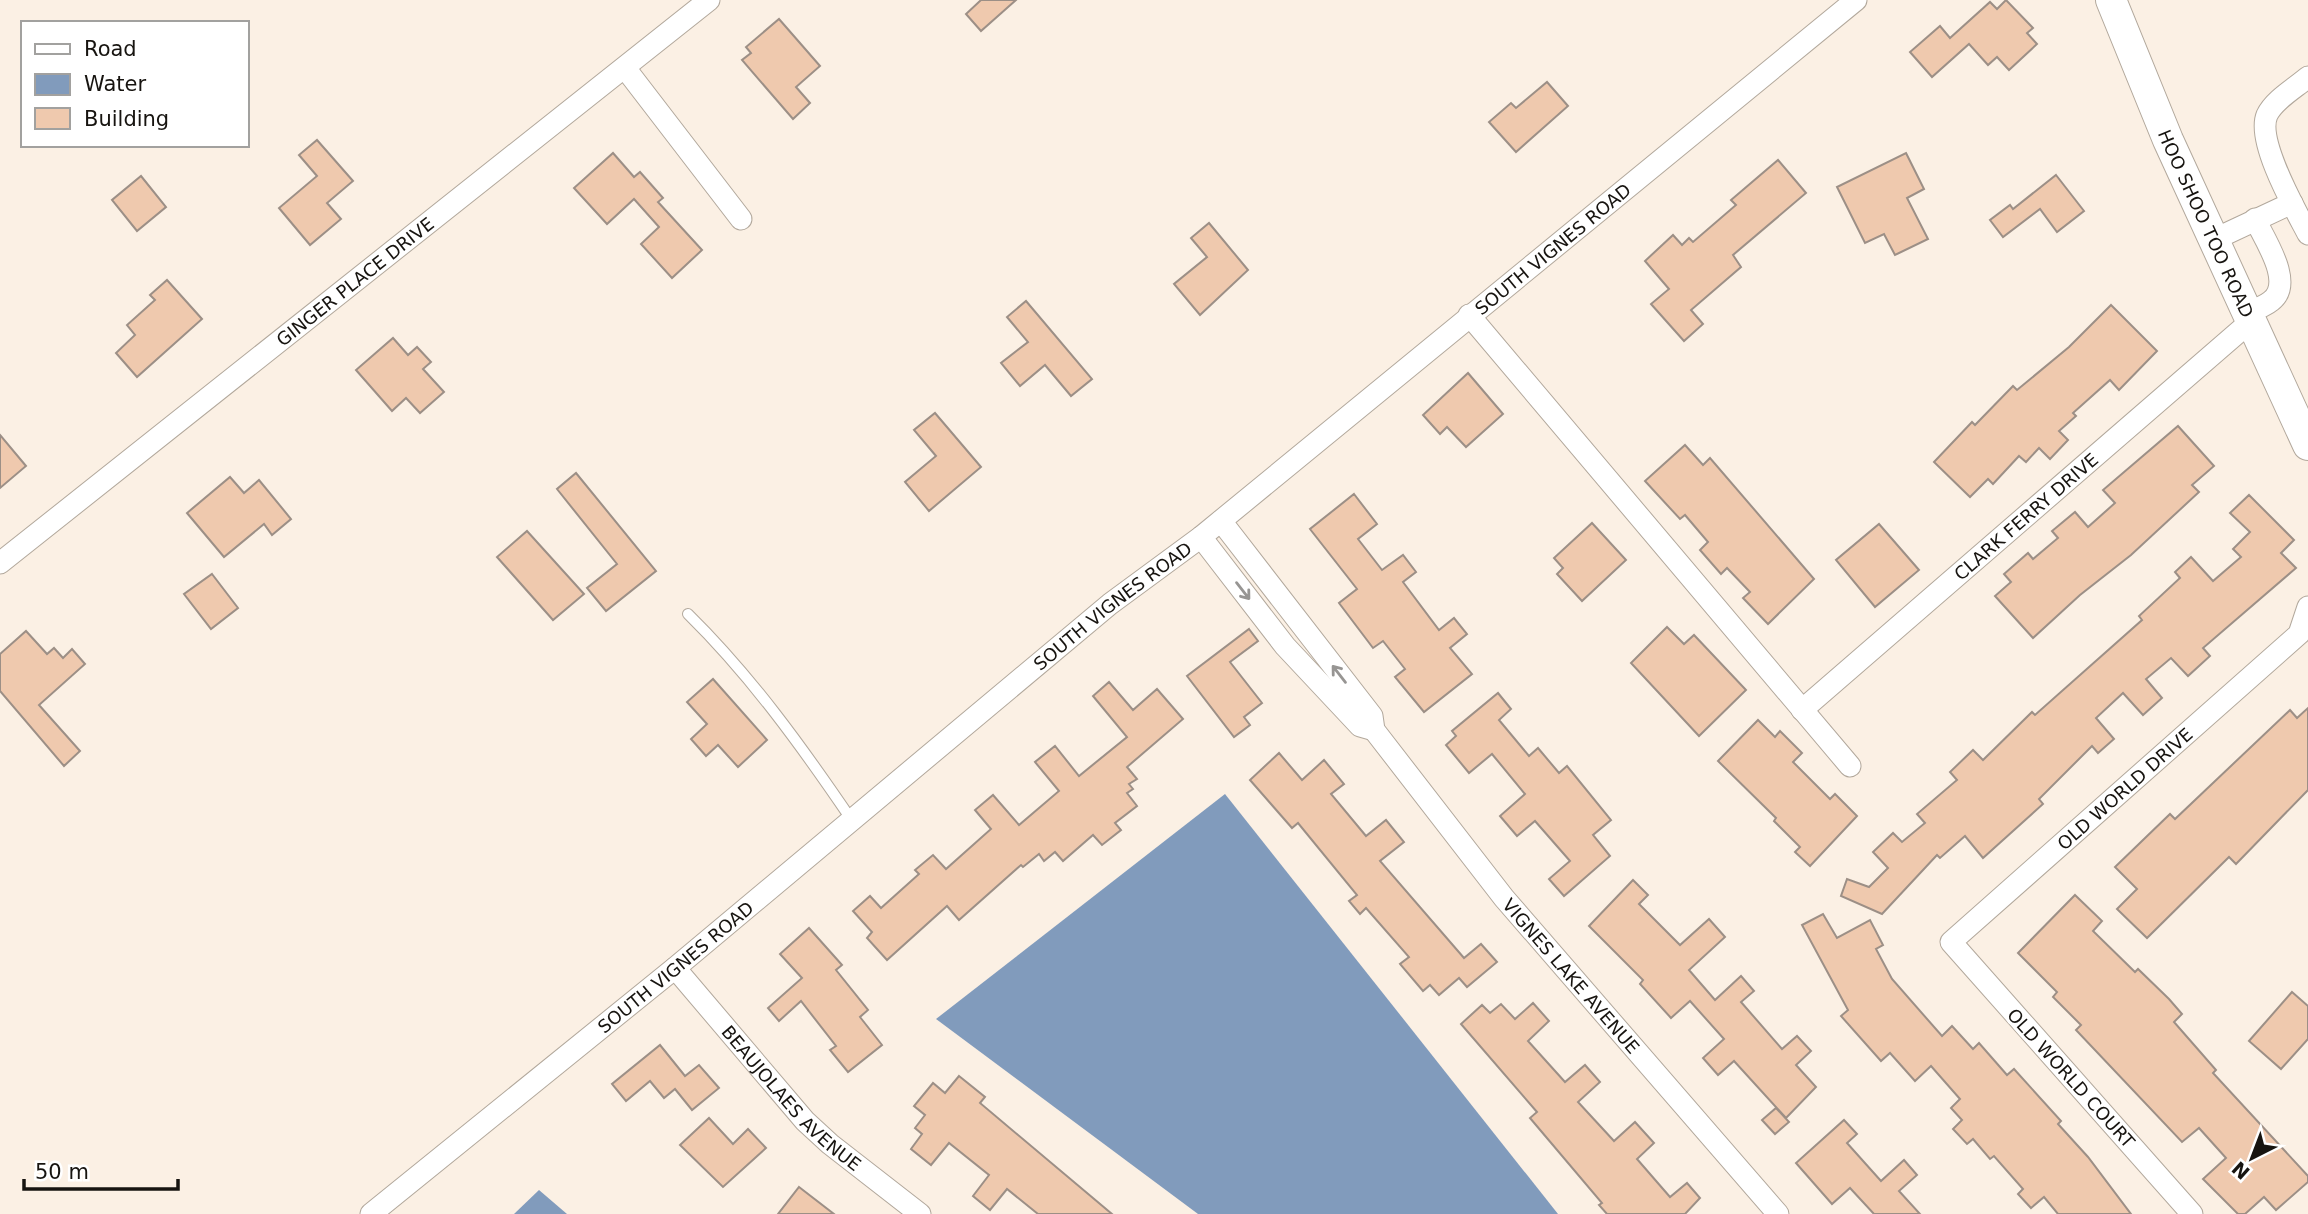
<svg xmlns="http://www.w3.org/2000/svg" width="2308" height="1214" viewBox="0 0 2308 1214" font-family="'DejaVu Sans',sans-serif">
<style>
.water{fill:#819bbc}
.building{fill:#efc9ae;stroke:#9c8f86;stroke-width:2}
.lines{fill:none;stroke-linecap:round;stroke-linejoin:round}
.lane-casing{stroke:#b2a89c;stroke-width:12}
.street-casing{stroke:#b2a89c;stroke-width:23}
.secondary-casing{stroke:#b2a89c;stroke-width:32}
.lane{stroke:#fff;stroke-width:10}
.street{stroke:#fff;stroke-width:21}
.secondary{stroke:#fff;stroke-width:30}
.oneway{stroke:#979593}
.labels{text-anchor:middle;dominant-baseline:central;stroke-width:6;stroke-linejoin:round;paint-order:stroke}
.street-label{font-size:18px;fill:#171410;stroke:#fff}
</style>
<rect width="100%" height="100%" fill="#fbf0e4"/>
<g class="water">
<path d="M1225,794L1558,1214H1198L936,1019Z"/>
<path d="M539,1190L567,1214H514Z"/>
</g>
<g class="building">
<path d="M981,0H1016L981,31L966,14Z"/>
<path d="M2006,0L2033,28L2027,33L2037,44L2009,70L1997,57L1988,65L1969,44L1932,77L1910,52L1940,26L1950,38L1990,2L1997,9Z"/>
<path d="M779,19L820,66L796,87L810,103L793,119L742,60L751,53L746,47Z"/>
<path d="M1547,82L1568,106L1516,152L1489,122L1511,103L1516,108Z"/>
<path d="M317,140L353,181L327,203L341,219L310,245L279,208L317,176L299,155Z"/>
<path d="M613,153L634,177L640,172L663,198L658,202L702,250L672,278L641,244L659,227L634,199L607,224L574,188Z"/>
<path d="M1906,153L1924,189L1907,198L1928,239L1895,255L1884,234L1865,243L1837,187Z"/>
<path d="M1778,160L1806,193L1733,255L1741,267L1691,310L1703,324L1684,341L1651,304L1669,289L1645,261L1673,235L1682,245L1689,238L1693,242L1736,205L1731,200Z"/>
<path d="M2056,175L2084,211L2057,232L2040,209L2003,237L1990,220L2010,205L2013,209Z"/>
<path d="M141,176L166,207L137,231L112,200Z"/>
<path d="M1209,223L1248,270L1200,315L1174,284L1207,257L1191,238Z"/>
<path d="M167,280L202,319L137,377L116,353L135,335L127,325L155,300L150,295Z"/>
<path d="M1026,301L1092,379L1071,396L1045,365L1020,386L1001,363L1028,342L1007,317Z"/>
<path d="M2111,305L2157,351L2119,390L2110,380L2073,413L2076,416L2059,431L2068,440L2050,459L2039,448L2026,462L2019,456L1993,484L1988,479L1970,497L1934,462L1972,422L1975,425L2013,386L2017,390L2069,347Z"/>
<path d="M393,338L408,355L417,347L431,362L423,369L444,392L420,413L406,398L392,411L356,370Z"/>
<path d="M1468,373L1503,414L1466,447L1447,427L1440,434L1423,415Z"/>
<path d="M935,413L981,467L929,511L905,482L936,456L914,430Z"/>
<path d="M2178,426L2214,466L2192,485L2199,492L2131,555L2080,595L2033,638L1995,596L2011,582L2004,574L2028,553L2033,559L2058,538L2052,531L2075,512L2088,527L2115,503L2103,490Z"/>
<path d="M0,435L26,466L0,488Z"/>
<path d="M1685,445L1703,465L1710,458L1814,579L1768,624L1743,598L1750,592L1727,568L1721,574L1700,550L1708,542L1685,515L1680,519L1645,481Z"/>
<path d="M576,473L656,571L606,611L587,588L617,564L557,489Z"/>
<path d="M230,477L244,493L259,480L291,519L272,535L264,524L224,557L187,513Z"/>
<path d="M1354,494L1377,524L1358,539L1382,570L1403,555L1416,572L1403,582L1439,630L1454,618L1467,634L1450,648L1472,674L1424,712L1395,677L1405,669L1383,641L1373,648L1339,603L1357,589L1310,529Z"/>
<path d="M2249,495L2294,540L2281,553L2296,568L2203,648L2210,656L2188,676L2171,658L2146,679L2162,698L2143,715L2123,693L2096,718L2114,739L2098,753L2092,746L2039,799L2043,804L1983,858L1965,836L1940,858L1937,855L1882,914L1841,896L1847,879L1869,887L1888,868L1873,852L1893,833L1902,842L1925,823L1917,814L1957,780L1950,772L1973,750L1983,760L2032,712L2035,715L2142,620L2139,616L2180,578L2175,572L2191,557L2213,581L2241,557L2233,549L2250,532L2230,513Z"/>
<path d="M1592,523L1626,560L1582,601L1557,574L1563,568L1554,558Z"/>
<path d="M1879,524L1919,570L1875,607L1836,560Z"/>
<path d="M527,531L584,594L553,620L497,557Z"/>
<path d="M212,574L238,608L211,629L184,594Z"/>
<path d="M1667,627L1684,644L1694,635L1746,690L1699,736L1631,663Z"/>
<path d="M1249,629L1258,641L1230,662L1262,703L1244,717L1250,725L1234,737L1187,676Z"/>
<path d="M26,631L47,654L54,648L63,658L72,649L85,664L39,705L80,751L64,766L0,691V654Z"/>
<path d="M713,679L767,740L738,767L718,745L706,756L691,739L707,724L687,702Z"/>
<path d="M1109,682L1133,710L1157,689L1183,719L1127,767L1137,779L1129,784L1133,789L1127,793L1137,806L1115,823L1121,830L1102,845L1093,835L1063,861L1055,852L1044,861L1039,854L1023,867L1021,865L959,920L947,906L887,960L867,938L872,932L853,911L870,896L881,908L919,874L915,870L933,855L946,869L991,829L975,810L993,795L1019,825L1059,791L1035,762L1055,746L1079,776L1127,737L1093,696Z"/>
<path d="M1498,693L1511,709L1499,720L1529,756L1538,748L1559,773L1567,766L1611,820L1593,835L1610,856L1564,896L1549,879L1570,861L1535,821L1517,836L1500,816L1525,794L1492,754L1469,773L1446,745L1456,736L1452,731Z"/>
<path d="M2308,708V790L2236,864L2229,857L2147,938L2117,909L2137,889L2115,867L2170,814L2175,819L2290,710L2297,718Z"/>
<path d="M1758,720L1775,737L1780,731L1802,753L1793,762L1830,799L1835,794L1857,816L1810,866L1795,852L1800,847L1774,821L1776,818L1718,761Z"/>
<path d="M1279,753L1302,780L1324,760L1344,784L1331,794L1366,836L1386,820L1404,842L1380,861L1464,958L1481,944L1497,962L1467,987L1459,978L1439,995L1430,985L1423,991L1400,964L1409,957L1366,908L1360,914L1349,901L1357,895L1298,823L1292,828L1250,780Z"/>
<path d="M1633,880L1648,895L1639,904L1680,945L1709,919L1725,937L1689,970L1715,1000L1741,976L1754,991L1741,1002L1782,1049L1797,1036L1811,1051L1796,1065L1816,1087L1786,1118L1734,1061L1718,1075L1703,1058L1724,1039L1690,1001L1671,1018L1640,984L1643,980L1589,926Z"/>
<path d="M2075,895L2102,921L2093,931L2135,972L2138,969L2169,999L2182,1014L2174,1022L2216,1070L2213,1073L2308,1176V1182L2276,1210L2264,1197L2245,1214H2238L2203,1179L2226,1158L2199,1128L2182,1142L2076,1030L2081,1025L2053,997L2057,992L2018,953Z"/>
<path d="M1823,914L1837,938L1870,920L1883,945L1876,949L1892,979L1942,1036L1952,1026L1973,1049L1979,1043L2007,1075L2014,1069L2061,1121L2058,1124L2088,1157L2131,1214H2058L2044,1197L2031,1208L2018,1194L2023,1189L1994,1156L1990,1159L1973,1139L1967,1144L1953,1129L1962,1120L1951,1108L1960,1099L1931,1066L1915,1081L1890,1053L1881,1061L1841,1016L1848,1010L1802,925Z"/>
<path d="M809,928L842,965L836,970L868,1010L860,1017L882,1045L848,1072L830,1050L836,1046L801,1001L779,1021L768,1008L802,978L780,954Z"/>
<path d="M2292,992L2308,1006V1039L2281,1069L2249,1041Z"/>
<path d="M1533,1003L1549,1021L1528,1041L1565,1082L1585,1065L1600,1082L1578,1102L1614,1141L1635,1122L1654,1143L1637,1159L1670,1197L1687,1183L1700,1198L1685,1214H1607L1599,1205L1602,1203L1530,1118L1537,1112L1461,1024L1482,1005L1490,1013L1501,1004L1515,1019Z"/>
<path d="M660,1045L685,1076L699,1065L719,1088L692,1110L675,1089L664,1098L650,1081L626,1101L612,1084Z"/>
<path d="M959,1076L985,1097L980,1103L1112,1214H1038L1007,1189L990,1210L973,1196L989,1175L949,1143L931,1165L911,1149L922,1134L915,1128L925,1115L914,1106L933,1083L945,1093Z"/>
<path d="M1776,1108L1789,1122L1775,1134L1762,1120Z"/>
<path d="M709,1118L733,1144L748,1129L766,1148L723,1187L680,1145Z"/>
<path d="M1844,1120L1857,1134L1847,1143L1881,1181L1904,1160L1917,1175L1899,1191L1920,1214H1874L1850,1188L1832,1204L1796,1163Z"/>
<path d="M799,1187L834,1214H778Z"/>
</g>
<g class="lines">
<defs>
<path id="lane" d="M688,614C751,676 802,747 851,819"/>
<g id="street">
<path d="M625,68L741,219"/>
<path d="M2308,77C2295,88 2274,100 2267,115C2256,141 2295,209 2308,234"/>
<path d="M2213,240L2292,203"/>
<path d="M2245,313C2254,310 2264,307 2271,301C2295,283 2264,239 2255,219"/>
<path d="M1469,315L1850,766"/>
<path id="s1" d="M1221,521L1372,716L1374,730L1504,898L1778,1214"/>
<path d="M1201,537L1285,646L1360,726L1374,730"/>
<path id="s2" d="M0,563L709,0"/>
<path id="s3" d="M1802,710L2250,322"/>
<path id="s4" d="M675,968L805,1121L830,1144L920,1214"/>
<path id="s5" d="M371,1214L675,968L1110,604L1201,537L1856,0"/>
<path id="s6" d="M2192,1214L1951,942L2299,634L2308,607"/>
</g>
<g id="secondary">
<path id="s7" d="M2111,0L2168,140L2308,445"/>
</g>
</defs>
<use href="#lane" class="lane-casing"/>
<use href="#street" class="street-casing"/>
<use href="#secondary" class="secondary-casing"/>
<use href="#lane" class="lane"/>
<use href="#street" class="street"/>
<use href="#secondary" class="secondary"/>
</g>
<defs><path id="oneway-shaft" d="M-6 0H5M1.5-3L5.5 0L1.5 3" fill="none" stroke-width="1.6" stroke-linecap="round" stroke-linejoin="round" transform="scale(1.75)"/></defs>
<g class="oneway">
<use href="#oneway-shaft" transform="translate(1243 591) rotate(52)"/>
<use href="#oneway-shaft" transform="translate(1339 674) rotate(-128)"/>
</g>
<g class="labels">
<g class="street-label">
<text stroke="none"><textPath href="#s7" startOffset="243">HOO SHOO TOO ROAD</textPath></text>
<text stroke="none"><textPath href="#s5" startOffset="1526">SOUTH VIGNES ROAD</textPath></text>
<text stroke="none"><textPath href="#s2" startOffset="453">GINGER PLACE DRIVE</textPath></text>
<text stroke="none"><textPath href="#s3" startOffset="296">CLARK FERRY DRIVE</textPath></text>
<text stroke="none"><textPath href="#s5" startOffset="959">SOUTH VIGNES ROAD</textPath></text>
<text stroke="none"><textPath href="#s6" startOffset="595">OLD WORLD DRIVE</textPath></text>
<text stroke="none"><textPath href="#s5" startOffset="392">SOUTH VIGNES ROAD</textPath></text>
<text stroke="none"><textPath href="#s1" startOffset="576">VIGNES LAKE AVENUE</textPath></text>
<text transform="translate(2071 1078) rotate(48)">OLD WORLD COURT</text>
<text stroke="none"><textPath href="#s4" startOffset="175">BEAUJOLAES AVENUE</textPath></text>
</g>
</g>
<rect x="21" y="21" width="228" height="126" fill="#ffffff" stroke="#a2a19f" stroke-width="2"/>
<rect x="35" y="44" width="35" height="10" fill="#ffffff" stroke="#a2a19f" stroke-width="2"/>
<text x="84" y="56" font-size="21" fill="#171410">Road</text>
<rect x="35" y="74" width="35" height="21" fill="#819bbc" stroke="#a2a19f" stroke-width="2"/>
<text x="84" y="91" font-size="21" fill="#171410">Water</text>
<rect x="35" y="108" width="35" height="21" fill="#efc9ae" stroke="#a2a19f" stroke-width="2"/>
<text x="84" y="126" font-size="21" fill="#171410">Building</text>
<g transform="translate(2252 1158) rotate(222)" stroke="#ffffff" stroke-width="5" paint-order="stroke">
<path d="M0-5L12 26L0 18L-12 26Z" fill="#171410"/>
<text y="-10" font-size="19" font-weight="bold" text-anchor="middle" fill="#171410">N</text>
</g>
<path d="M24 1179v10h154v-10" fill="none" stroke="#171410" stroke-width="3.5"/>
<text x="35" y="1179" font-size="21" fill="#171410" stroke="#ffffff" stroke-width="5" paint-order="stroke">50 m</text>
</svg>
